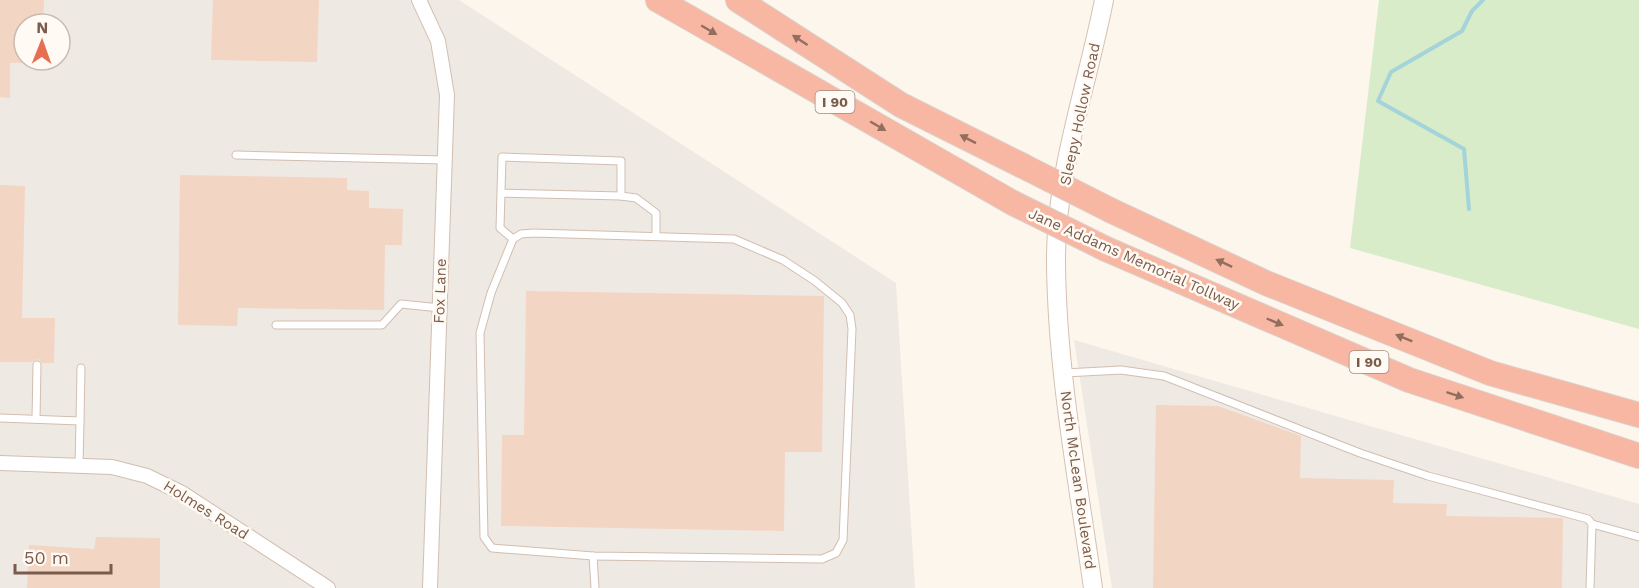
<svg xmlns="http://www.w3.org/2000/svg" width="1639" height="588" viewBox="0 0 1639 588" font-family="'Work Sans',sans-serif">
<style>
.industrial{fill:#efe9e4;fill-rule:evenodd}
.green{fill:#d8ecc9}
.lines{fill:none;stroke-linecap:round;stroke-linejoin:round}
.stream{stroke:#a5d3da;stroke-width:4}
.building{fill:#f3d5c3}
.lane-casing{stroke:#d1beb0;stroke-width:9}
.street-casing{stroke:#d1beb0;stroke-width:16}
.secondary-casing{stroke:#d6c0b0;stroke-width:20}
.highway-casing{stroke:#dad1cd;stroke-width:26}
.lane{stroke:#fff;stroke-width:7}
.street{stroke:#fff;stroke-width:14}
.secondary{stroke:#fff;stroke-width:18}
.highway{stroke:#f7b7a3;stroke-width:24}
.highway-bridge-casing{stroke:#dad1cd;stroke-width:26;stroke-linecap:butt}
.highway-bridge{stroke:#f7b7a3;stroke-width:24}
.oneway{fill:#936e5e}
.labels{text-anchor:middle;dominant-baseline:central;stroke-width:5;stroke-linejoin:round;paint-order:stroke}
.shield{fill:#fffaf3;stroke:#a28b7f;stroke-width:1.5}
.shield-label{font-size:14px;font-weight:bold;fill:#7a5c4d}
.street-label{font-size:15px;fill:#7a5c4d;stroke:#fffaf3}
</style>
<rect width="100%" height="100%" fill="#fdf6ec"/>
<g class="industrial">
<path d="M0,0H459L896,283L915,588H0ZM24,24H60V60H24Z"/>
<path d="M1074,340L1639,504V588H1112Z"/>
</g>
<path class="green" d="M1379,0H1639V329L1350,248Z"/>
<g class="lines">
<path class="stream" d="M1469,209L1464,149L1378,101L1391,72L1462,31L1472,11L1483,0"/>
</g>
<g class="building">
<path d="M0,0H44L43,24H24V63H10V98L0,97Z"/>
<path d="M213,0H319L317,62L211,60Z"/>
<path d="M180,175L347,178V190L369,191V208L403,209L402,245H385L384,310L238,308L237,326L178,325Z"/>
<path d="M0,185L25,186L22,318H55L54,363H42L38,359L32,362H0Z"/>
<path d="M526,291L824,296L822,452H785L784,531L501,526L502,435H524Z"/>
<path d="M1156,405L1218,406L1301,436L1300,478L1394,480L1393,503L1447,504L1446,516L1563,518L1562,588H1153Z"/>
<path d="M96,537L160,538V588H27L29,545L94,549Z"/>
</g>
<g class="lines">
<defs>
<g id="lane">
<path d="M236,155L445,160"/>
<path d="M501,193L621,196V161L502,157L500,228L513,239"/>
<path d="M621,196L636,198L656,213V236"/>
<path d="M534,233L734,239L783,260L815,281L842,303L850,315L852,329L843,540L836,553L822,559L593,556L492,548L484,537L480,333L491,293L513,239L521,234Z"/>
<path d="M276,325H382L401,304L440,308"/>
<path d="M1065,373L1121,370L1164,376L1360,453L1428,476L1588,519L1592,524"/>
<path d="M0,418L80,421L79,465"/>
<path d="M36,419L37,365"/>
<path d="M80,421L81,368"/>
<path d="M593,556L595,588"/>
<path d="M1590,588L1592,524L1639,537"/>
</g>
<g id="street">
<path d="M419,0L438,41L447,95L430,588"/>
<path d="M0,463L112,467L147,476L182,493L328,588"/>
</g>
<path id="secondary" d="M1093,588C1078,481 1057,372 1056,263C1055,174 1087,87 1104,0"/>
<g id="highway">
<path d="M658,0L1013,203"/>
<path d="M738,0L901,105L1021,165"/>
<path d="M1112,211L1266,283L1490,373L1639,415"/>
<path d="M1106,249L1409,380L1639,456"/>
</g>
</defs>
<use href="#lane" class="lane-casing"/>
<use href="#street" class="street-casing"/>
<use href="#secondary" class="secondary-casing"/>
<use href="#highway" class="highway-casing"/>
<use href="#lane" class="lane"/>
<use href="#street" class="street"/>
<use href="#secondary" class="secondary"/>
<use href="#highway" class="highway"/>
<defs>
<g id="highway-bridge">
<path d="M1021,165L1112,211"/>
<path d="M1013,203L1106,249"/>
</g>
</defs>
<use href="#highway-bridge" class="highway-bridge-casing"/>
<use href="#highway-bridge" class="highway-bridge"/>
</g>
<defs><path id="oneway-solid" d="M-6-.8H1V-3.2L6.5 0L1 3.2V.8H-6Z" transform="scale(1.5)"/></defs>
<g class="oneway">
<use href="#oneway-solid" transform="translate(709 30) rotate(30)"/>
<use href="#oneway-solid" transform="translate(800 40) rotate(-147)"/>
<use href="#oneway-solid" transform="translate(878 126) rotate(30)"/>
<use href="#oneway-solid" transform="translate(968 139) rotate(-153)"/>
<use href="#oneway-solid" transform="translate(1224 263) rotate(-155)"/>
<use href="#oneway-solid" transform="translate(1275 322) rotate(23)"/>
<use href="#oneway-solid" transform="translate(1404 338) rotate(-158)"/>
<use href="#oneway-solid" transform="translate(1455 395) rotate(18)"/>
</g>
<g class="labels">
<g class="shield">
<rect x="815.5" y="91" width="39" height="22" rx="4.5"/>
<rect x="1349.5" y="351" width="39" height="22" rx="4.5"/>
</g>
<g class="shield-label">
<text x="835" y="102">I 90</text>
<text x="1369" y="362">I 90</text>
</g>
<g class="street-label">
<text transform="translate(1080 114) rotate(-78)">Sleepy Hollow Road</text>
<text transform="translate(1134 259) rotate(24)">Jane Addams Memorial Tollway</text>
<text transform="translate(440 291) rotate(-88)">Fox Lane</text>
<text transform="translate(1078 480) rotate(82)">North McLean Boulevard</text>
<text transform="translate(206 510) rotate(32)">Holmes Road</text>
</g>
</g>
<g transform="translate(42 42) rotate(1)"><circle r="28" fill="#fffaf3" stroke="#cabbb1" stroke-width="1.5"/>
<path d="M0-4.5L10 22L0 15L-10 22Z" fill="#e76f51"/>
<text y="-9" font-size="16" font-weight="bold" text-anchor="middle" fill="#7a5c4d">N</text>
</g>
<path d="M15 564v9h96v-9" fill="none" stroke="#7a5c4d" stroke-width="3"/>
<text x="24" y="564" font-size="18" fill="#7a5c4d" stroke="#fffaf3" stroke-width="4.5" paint-order="stroke">50 m</text>
</svg>
